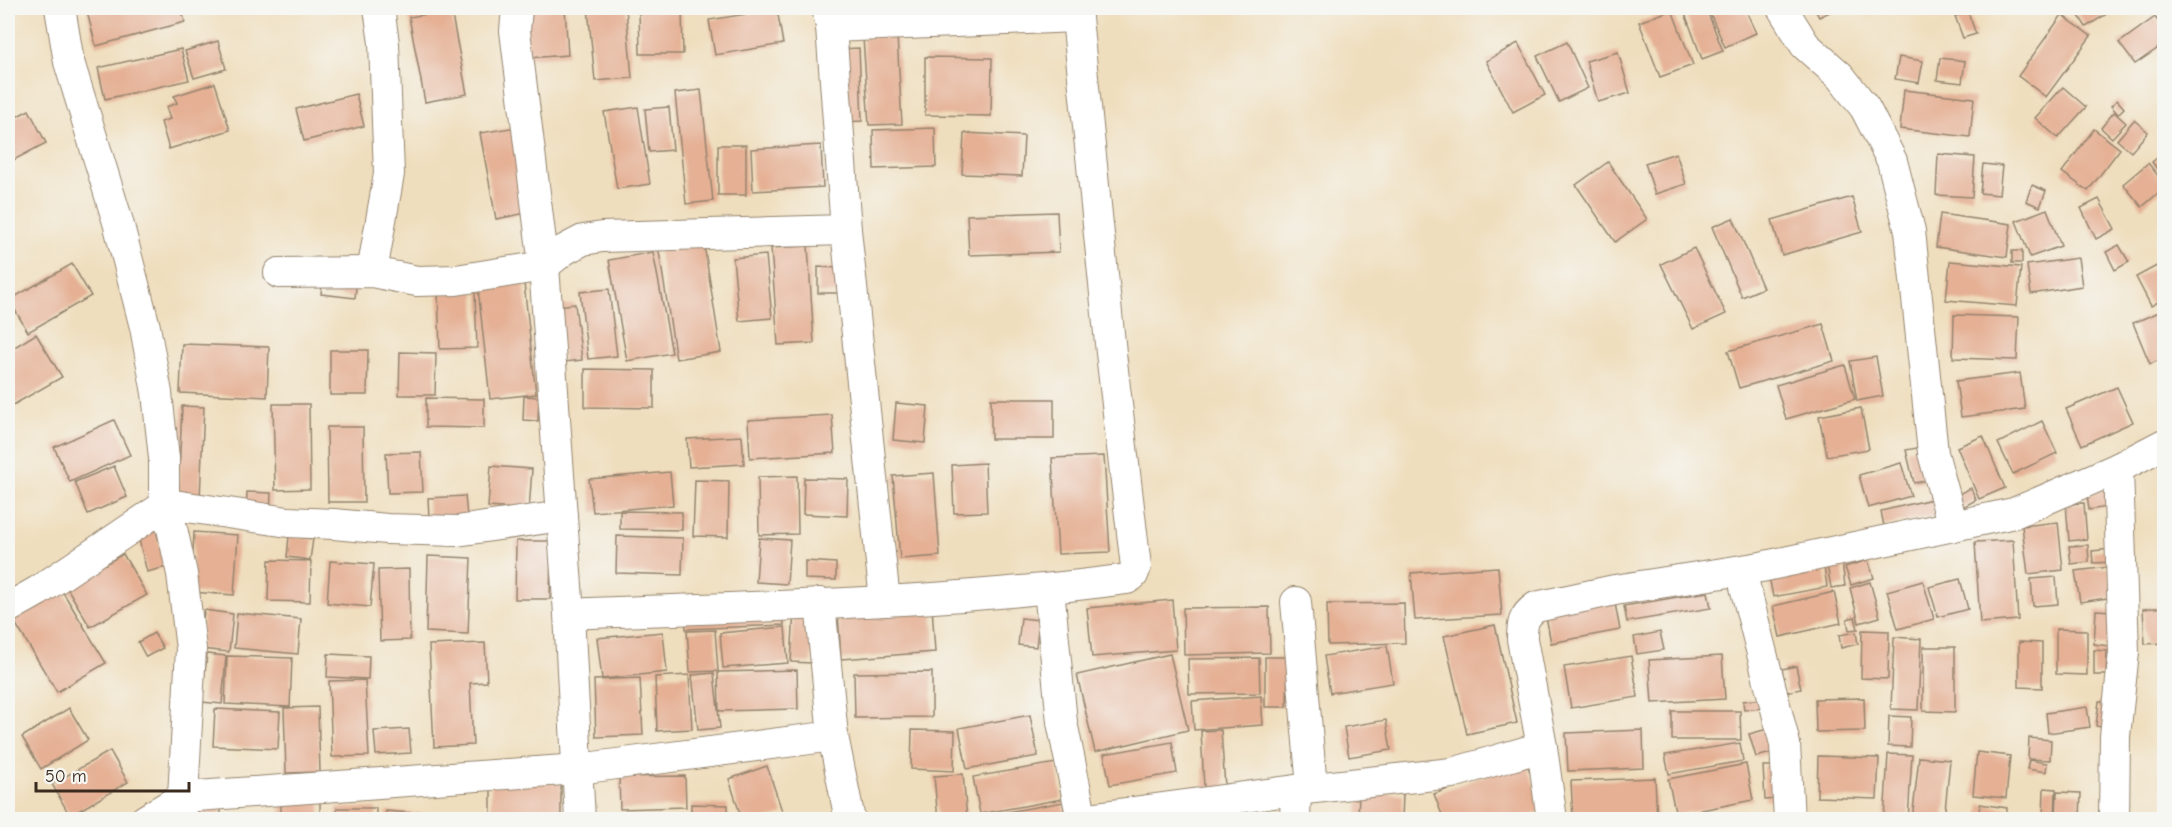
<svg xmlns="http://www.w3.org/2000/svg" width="2172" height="827" viewBox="0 0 2172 827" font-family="'Comic Neue',sans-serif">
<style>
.building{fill:#e5b094}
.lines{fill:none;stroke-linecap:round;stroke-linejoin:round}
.minor-casing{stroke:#95846e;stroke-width:32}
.minor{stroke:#fff;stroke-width:30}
</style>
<rect width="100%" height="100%" fill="#f6f6f2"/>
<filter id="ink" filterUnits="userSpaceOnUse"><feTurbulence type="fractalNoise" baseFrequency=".0167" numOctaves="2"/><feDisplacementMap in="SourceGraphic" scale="12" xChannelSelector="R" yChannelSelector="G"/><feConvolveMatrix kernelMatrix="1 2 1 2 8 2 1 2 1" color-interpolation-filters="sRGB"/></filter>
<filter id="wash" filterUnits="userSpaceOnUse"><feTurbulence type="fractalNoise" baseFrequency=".008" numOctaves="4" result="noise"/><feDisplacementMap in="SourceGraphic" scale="24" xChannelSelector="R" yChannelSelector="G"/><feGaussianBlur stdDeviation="1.35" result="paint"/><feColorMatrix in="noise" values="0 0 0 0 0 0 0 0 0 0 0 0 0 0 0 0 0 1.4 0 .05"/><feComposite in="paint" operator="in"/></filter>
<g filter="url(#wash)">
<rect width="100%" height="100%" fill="#efdebd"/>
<g id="blocks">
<g class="building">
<path d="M104,8H181L185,22L96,46L87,12Z"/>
<path d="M525,8H565L568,55L528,58Z"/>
<path d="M588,8H626L632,78L595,81Z"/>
<path d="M639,8H682L683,54H640Z"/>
<path d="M1683,8H1706L1723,51L1702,59Z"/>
<path d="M1716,8H1745L1756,33L1725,47L1709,11Z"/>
<path d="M1814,8H1838L1819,17Z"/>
<path d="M2074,8H2116L2086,27Z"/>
<path d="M777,9L783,44L715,55L709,20Z"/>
<path d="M451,10L467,94L425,102L409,17Z"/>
<path d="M1672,10L1693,65L1660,77L1639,22Z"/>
<path d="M1968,12L1976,34L1963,38L1955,16Z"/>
<path d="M2062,15L2091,36L2046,97L2018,76Z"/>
<path d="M2155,17L2164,30V44L2135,64L2119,43Z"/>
<path d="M897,36L902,124L869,125L863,38Z"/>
<path d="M218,41L226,69L194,78L185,51Z"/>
<path d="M1567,42L1588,88L1559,102L1537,56Z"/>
<path d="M1518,43L1545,95L1513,112L1486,61Z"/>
<path d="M859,48L862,121L843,122L841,49Z"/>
<path d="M181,49L189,80L105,99L98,68Z"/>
<path d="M1618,52L1630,93L1598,102L1586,61Z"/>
<path d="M925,57L992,58L991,116L925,115Z"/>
<path d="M1899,57L1923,61L1919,83L1895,79Z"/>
<path d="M1940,58L1965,61L1962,83L1937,80Z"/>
<path d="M215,83L230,130L169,149L161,122L170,119L166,107L177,103L174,96Z"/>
<path d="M2063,87L2086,107L2058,138L2035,118Z"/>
<path d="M701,90L713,201L686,204L675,93Z"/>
<path d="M1904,90L1974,98L1970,137L1900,129Z"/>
<path d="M356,94L364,126L304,141L296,109Z"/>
<path d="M2117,100L2124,108L2118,114L2111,106Z"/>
<path d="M638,107L650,184L617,189L604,112Z"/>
<path d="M669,107L673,150L649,152L645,109Z"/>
<path d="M29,110L46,143L8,163V121Z"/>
<path d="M2114,112L2126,123L2112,138L2101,128Z"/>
<path d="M2134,120L2148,132L2131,152L2117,140Z"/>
<path d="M516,127L532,212L496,219L480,133Z"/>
<path d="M935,128L936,167L874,169L873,130Z"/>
<path d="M2094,129L2120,149L2088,191L2062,172Z"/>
<path d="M964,133L1024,136L1022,176L962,174Z"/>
<rect x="718" y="145" width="28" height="50"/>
<path d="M821,145L823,187L753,191L751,149Z"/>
<path d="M2164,152V178L2152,162Z"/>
<path d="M1676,153L1686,184L1655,194L1645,163Z"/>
<path d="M1938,154L1975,157L1972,197L1936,195Z"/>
<path d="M1608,162L1647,219L1615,242L1576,185Z"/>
<path d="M2148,163L2164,183V188L2142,207L2123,184Z"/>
<path d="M1983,164L2002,166L1999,195L1980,193Z"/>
<path d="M2032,185L2046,191L2040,207L2026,201Z"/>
<path d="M1852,197L1862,232L1782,255L1772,220Z"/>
<path d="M2099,199L2115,229L2096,239L2081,208Z"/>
<path d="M8,207L14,223L8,225Z"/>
<path d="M2047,209L2061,246L2030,257L2016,221Z"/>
<path d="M1057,212L1059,252L969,255L967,215Z"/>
<path d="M1940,214L2011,224L2007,257L1936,247Z"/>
<path d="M1733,218L1763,288L1742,297L1712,227Z"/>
<path d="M703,238L721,352L676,359L658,245Z"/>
<path d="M2119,245L2129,262L2115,270L2106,252Z"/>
<path d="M808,246L814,343L778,345L771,248Z"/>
<path d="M1694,248L1726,314L1693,329L1661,264Z"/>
<rect x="2012" y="251" width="10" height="12"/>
<path d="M653,252L672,353L627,361L609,260Z"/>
<path d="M766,255L772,318L739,321L733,258Z"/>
<path d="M2078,258L2082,286L2031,294L2027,265Z"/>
<path d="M1950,261L2021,267L2017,306L1946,300Z"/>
<path d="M2164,262V299L2151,306L2136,277Z"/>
<path d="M72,264L91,296L28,332L9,300Z"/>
<path d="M818,267L840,268L839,293H818Z"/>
<path d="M323,274L357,277L355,298L321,294Z"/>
<path d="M523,274L536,394L490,399L477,279Z"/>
<path d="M609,289L617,356L588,359L580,292Z"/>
<path d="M475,292L477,348L440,349L438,293Z"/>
<path d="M575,304L582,360L564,362L556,306Z"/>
<path d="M2164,310V358L2150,364L2133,323Z"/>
<path d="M1954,315L2019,317L2017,360L1953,358Z"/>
<path d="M1823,324L1834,361L1739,388L1728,351Z"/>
<path d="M36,334L62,377L8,408V351Z"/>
<path d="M182,344L269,347L267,397L180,393Z"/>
<path d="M330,350H368L367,395H330Z"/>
<path d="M400,352L436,353L435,395H399Z"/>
<path d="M1876,357L1883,396L1857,401L1850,361Z"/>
<path d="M1845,365L1855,399L1786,419L1776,385Z"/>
<path d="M585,369L654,370V408L585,407Z"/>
<path d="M2020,373L2025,409L1961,417L1956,381Z"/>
<path d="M2117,387L2133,422L2082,445L2066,409Z"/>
<path d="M524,396L539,397L538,421L523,420Z"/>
<path d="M426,398L484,399V428L426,427Z"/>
<rect x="991" y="399" width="63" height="40"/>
<path d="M896,403L928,406L925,443L893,440Z"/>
<path d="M273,404H309L310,489L275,490Z"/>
<path d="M182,406L204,407L200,498L178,497Z"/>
<path d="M1861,408L1869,449L1827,456L1819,416Z"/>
<path d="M832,415L835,453L750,458L748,420Z"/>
<path d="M114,420L130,455L70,482L54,447Z"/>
<path d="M2042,421L2057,453L2013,474L1998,443Z"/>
<path d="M327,427H363L364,502H328Z"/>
<path d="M742,436L744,464L689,467L687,439Z"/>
<path d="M1983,436L2005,488L1979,499L1957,447Z"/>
<path d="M1922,447L1930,480L1914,483L1906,450Z"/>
<path d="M421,452L423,492L388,493L386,453Z"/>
<path d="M1104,456L1110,552L1058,554L1052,458Z"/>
<path d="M985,463L987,512L954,513L952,465Z"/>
<path d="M1901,463L1911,496L1868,508L1859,475Z"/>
<path d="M114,466L127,497L88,514L75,482Z"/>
<path d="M491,466L532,469L529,510L488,507Z"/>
<path d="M670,472L673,505L593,512L589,479Z"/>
<path d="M934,473L940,556L900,559L893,476Z"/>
<path d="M797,476L798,534L759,535L758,477Z"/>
<path d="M804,478L848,479L847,516L803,514Z"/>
<path d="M695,480L729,481L728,537L693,536Z"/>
<path d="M1971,488L1976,500L1963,507L1956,495Z"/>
<path d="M2111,490L2114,506L2089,510L2087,494Z"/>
<path d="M247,492L271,493L270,516L246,515Z"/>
<path d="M465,496L467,516L429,518L428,498Z"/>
<path d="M1932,499L1935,515L1884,526L1881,511Z"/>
<path d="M2084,503L2087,539L2069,541L2066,504Z"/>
<path d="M620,511L682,512V530L620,529Z"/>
<path d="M2058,522L2063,570L2028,574L2022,526Z"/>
<path d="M155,527L166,567L147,572L137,532Z"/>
<path d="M194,532L238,535L234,595L191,592Z"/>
<path d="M289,536L313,539L310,560L287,557Z"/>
<path d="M617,536L683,538L682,575L616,573Z"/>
<path d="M759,538L790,540L787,584L756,582Z"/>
<path d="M2013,540L2018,620L1980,623L1975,542Z"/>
<path d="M516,541H551L550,599H515Z"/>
<path d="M2088,545L2089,562L2071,564L2069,546Z"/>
<path d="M2111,549L2112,562L2093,563L2092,551Z"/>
<path d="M123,554L147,595L90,627L66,586Z"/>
<path d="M428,556L471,558L468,634L426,632Z"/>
<path d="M269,560L311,561L310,602L268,601Z"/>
<path d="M1868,560L1874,578L1851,585L1845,567Z"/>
<path d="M330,561L374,564L370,607L327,603Z"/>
<path d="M805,561L836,563V580L805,579Z"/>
<path d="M1842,562L1845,586L1831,588L1827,565Z"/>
<path d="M1824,566L1827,587L1773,597L1769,576Z"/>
<path d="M1498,567L1502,615L1415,620L1411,573Z"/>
<path d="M2109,567L2114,597L2080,602L2075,571Z"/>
<path d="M409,569L410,640L380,641L378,570Z"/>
<path d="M2056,577L2058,604L2033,606L2031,579Z"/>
<path d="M1960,579L1968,609L1938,617L1929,587Z"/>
<path d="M1923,581L1934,619L1898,629L1887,591Z"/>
<path d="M1870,582L1880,617L1859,623L1850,588Z"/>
<path d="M58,584L106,663L57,692L9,613Z"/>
<path d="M1708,592L1711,608L1627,622L1624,606Z"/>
<path d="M1834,592L1841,623L1780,637L1773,606Z"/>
<path d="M1614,598L1620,630L1551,643L1545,611Z"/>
<path d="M1172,600L1176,650L1092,657L1087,608Z"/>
<path d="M1404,603L1405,643L1328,645L1327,604Z"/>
<path d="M932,606L935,652L841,659L838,613Z"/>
<path d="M1269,607L1270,653L1184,655L1183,608Z"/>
<path d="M2164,607V643L2145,644L2143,609Z"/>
<path d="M783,609L784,625L686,629L685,613Z"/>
<path d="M204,610L233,614L229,652L200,649Z"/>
<path d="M794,610L815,612L811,663L791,662Z"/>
<path d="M2096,610L2111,611L2109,646L2094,644Z"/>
<path d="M237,613L301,619L298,654L234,648Z"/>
<path d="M1855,617L1858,629L1849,630L1847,619Z"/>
<path d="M1021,618L1039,620L1036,647L1018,645Z"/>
<path d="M1495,625L1517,723L1467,734L1444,636Z"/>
<path d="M785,627L788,663L723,668L720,633Z"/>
<path d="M2056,629L2087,630V675L2056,674Z"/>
<path d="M715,630L718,671L690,672L687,631Z"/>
<path d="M1862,630L1889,631L1888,679L1861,678Z"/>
<path d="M663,632L667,672L602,679L597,638Z"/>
<path d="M1660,632L1664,650L1637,654L1634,637Z"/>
<path d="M1856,632L1858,644L1841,648L1839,635Z"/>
<path d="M154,633L163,648L146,657L138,642Z"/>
<path d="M1894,637L1921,639L1918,710L1891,709Z"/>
<path d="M2019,642L2042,643V688L2019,687Z"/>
<path d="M485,643L487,682L470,683L473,745L434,747L429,645Z"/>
<path d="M1387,646L1393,683L1330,693L1324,656Z"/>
<path d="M1923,647H1955V712L1923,711Z"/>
<path d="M2094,650L2107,651L2106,675H2094Z"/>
<path d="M207,654L226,656L222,704L202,702Z"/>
<path d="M328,654L369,656L368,679L327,677Z"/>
<path d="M1170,654L1188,730L1095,752L1077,675Z"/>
<path d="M227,656L292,658L290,707L225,704Z"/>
<path d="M1631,656L1638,697L1571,708L1564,667Z"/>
<path d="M1722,656L1725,699L1652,703L1649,660Z"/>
<path d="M1265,657H1288L1287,707H1265Z"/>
<path d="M1259,658L1260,693L1189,694L1188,659Z"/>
<path d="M1796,666L1801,689L1787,692L1782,669Z"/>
<path d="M797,670L798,709L719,711L718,672Z"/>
<path d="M932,672V717L855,718L854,673Z"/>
<path d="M714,673L720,728L698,730L692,675Z"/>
<path d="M689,675L692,729L657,731L655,677Z"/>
<path d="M640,678L643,735L596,737L594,680Z"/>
<path d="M365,680L369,756L332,757L329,681Z"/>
<path d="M1261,696L1263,725L1194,730L1192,701Z"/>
<path d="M1864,698L1865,731L1816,732L1815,699Z"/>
<path d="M1762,699V708L1744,710L1743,701Z"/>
<path d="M2099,701L2109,702L2106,728L2096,726Z"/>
<path d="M318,707L320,772L286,773L284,708Z"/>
<path d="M2087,707L2090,727L2048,733L2046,713Z"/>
<path d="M69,708L88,740L41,769L22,737Z"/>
<path d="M215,709L280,712L278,749L213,746Z"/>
<path d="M1672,711H1740L1741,740H1672Z"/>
<path d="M1030,715L1038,756L967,769L959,728Z"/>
<path d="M1889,716L1911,717L1910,747L1888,746Z"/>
<path d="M1386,720L1391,750L1349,757L1344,727Z"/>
<path d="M409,729L411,753L376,755L374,731Z"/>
<path d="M1768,729L1775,752L1756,757L1749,734Z"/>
<path d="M912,730L955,731L954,771L911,769Z"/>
<path d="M1221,730L1225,787L1204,788L1201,731Z"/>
<path d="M1643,730L1644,768L1568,771L1566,733Z"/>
<path d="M2029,738L2051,740L2050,760L2028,759Z"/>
<path d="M1172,742L1177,773L1110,785L1104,754Z"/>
<path d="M1740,743L1743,761L1669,774L1665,755Z"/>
<path d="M110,751L128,782L70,816L52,784Z"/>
<path d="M1977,752L2010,756L2006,798L1973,795Z"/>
<path d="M1888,754L1912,755L1908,820H1884Z"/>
<path d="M1818,756L1879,758L1877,799L1817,797Z"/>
<path d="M1919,757L1950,760L1944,820H1912Z"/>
<path d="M2029,760L2047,763L2046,772L2027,769Z"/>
<path d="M1526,761L1544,810L1519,820H1444L1434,794Z"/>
<path d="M1056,763L1062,799L980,814L973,777Z"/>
<path d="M1746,764L1753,800L1676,815L1668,779Z"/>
<path d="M767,766L783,814L765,820H742L729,779Z"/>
<path d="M1763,766H1775L1777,799L1765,800Z"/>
<path d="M963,774L967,819L938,820L934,776Z"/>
<path d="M685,776L686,807L620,809L619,777Z"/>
<path d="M1655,778L1657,820H1573L1571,781Z"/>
<rect x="491" y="783" width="70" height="37"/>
<path d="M2044,788L2056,789L2055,820H2043Z"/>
<path d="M1359,792L1403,794L1402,820H1358Z"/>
<path d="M2057,792L2081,793L2080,820H2056Z"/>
<path d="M189,799L222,803L220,820H187Z"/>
<rect x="281" y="800" width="39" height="20"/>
<path d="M1063,802L1066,820H975V818Z"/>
<path d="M691,804L728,805V820H691Z"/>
<path d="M1980,804L2007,808L2006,820H1978Z"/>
<rect x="337" y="808" width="39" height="12"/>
<path d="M386,811L423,814L422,820H386Z"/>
<path d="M1726,816V820H1696V818Z"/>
</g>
</g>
</g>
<g filter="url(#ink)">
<use href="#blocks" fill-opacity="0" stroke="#95846e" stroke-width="1.5"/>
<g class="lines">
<defs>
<g id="minor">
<path d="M60,8L69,62L118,222L145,327L157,393L164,458V492L182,574L191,649L183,797L179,820"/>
<path d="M517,8L515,31L544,266L569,614L580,820"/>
<path d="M827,8L831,27L846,230L885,601"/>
<path d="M1782,8L1805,45L1840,76L1865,108L1892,161L1910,231L1933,453L1953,526"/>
<path d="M831,27L1077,17"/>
<path d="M372,272L389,174L384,43L379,8H381"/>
<path d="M279,273L372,272L417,281L456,280L544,266L564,250L583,240L602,237L846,230"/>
<path d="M1741,571L1785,744L1789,820"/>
<path d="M1049,589L1062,722L1082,820"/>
<path d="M1296,602L1312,788"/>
<path d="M820,603L833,736L850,820"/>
<path d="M8,608L38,591L167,504L288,522L334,524L387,529L457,531L562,516"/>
<path d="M569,614C755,606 943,604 1127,579L1133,575L1136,567L1111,353L1076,8"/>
<path d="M1081,819L1296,790L1452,773L1542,747"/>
<path d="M145,820L183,797L578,769L833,736"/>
<path d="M1295,820L1296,790"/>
<path d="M1552,820L1542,747L1522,639C1522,624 1523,616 1536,607L1615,590L1761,567L2014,513L2118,468L2164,444"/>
<path d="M2114,820L2115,736L2124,652L2118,468"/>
</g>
</defs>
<use href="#minor" class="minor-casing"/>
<use href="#minor" class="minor"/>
</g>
</g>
<rect width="2172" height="827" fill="none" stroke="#f6f6f2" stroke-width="30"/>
<path d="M36 782v9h153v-9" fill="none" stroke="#3b2a1e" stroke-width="3"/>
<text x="45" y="782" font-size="18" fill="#3b2a1e" stroke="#f6f6f2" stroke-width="4.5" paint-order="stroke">50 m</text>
</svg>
